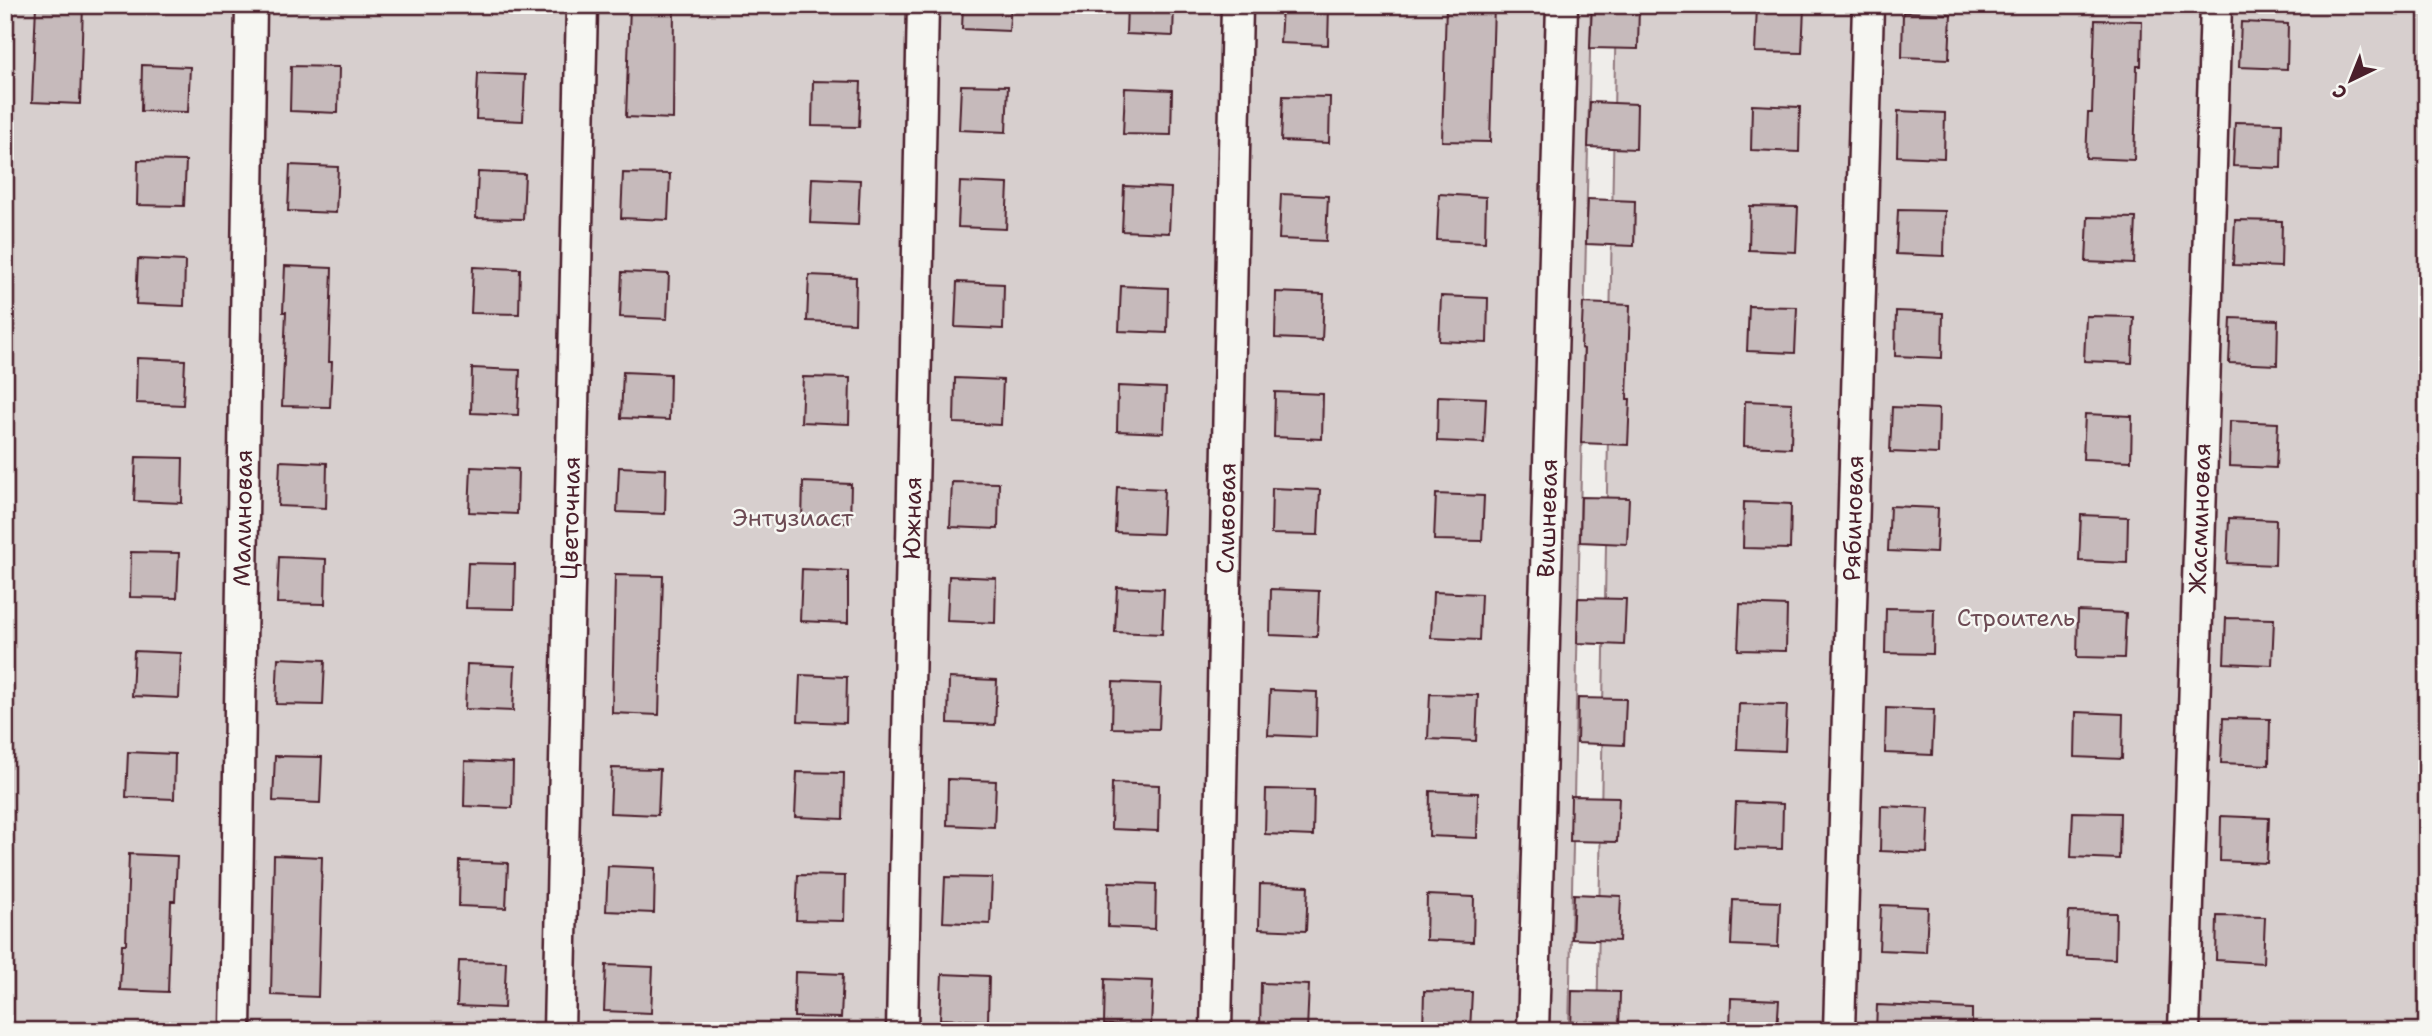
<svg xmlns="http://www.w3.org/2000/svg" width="2432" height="1036" viewBox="0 0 2432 1036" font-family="'Shantell Sans',sans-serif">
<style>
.green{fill:#d7cfce;stroke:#90777c;stroke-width:2}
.building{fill:#c6babb;stroke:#4a1f2b;stroke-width:2}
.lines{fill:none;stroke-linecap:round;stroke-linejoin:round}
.street-casing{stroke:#4a1f2b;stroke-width:35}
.street{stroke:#f6f6f2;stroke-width:30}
.labels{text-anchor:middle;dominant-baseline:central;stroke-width:5;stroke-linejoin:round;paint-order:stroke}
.street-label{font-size:24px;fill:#4a1f2b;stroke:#f6f6f2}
.park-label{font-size:24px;fill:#6d4b54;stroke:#f6f6f2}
</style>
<rect width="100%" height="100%" fill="#efedea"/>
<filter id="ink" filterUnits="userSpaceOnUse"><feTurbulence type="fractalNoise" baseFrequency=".0143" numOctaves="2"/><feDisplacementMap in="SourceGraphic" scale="14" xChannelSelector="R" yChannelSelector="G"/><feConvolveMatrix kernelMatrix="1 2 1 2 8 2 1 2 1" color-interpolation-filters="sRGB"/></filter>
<g filter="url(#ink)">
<g class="green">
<path d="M5,5H1591L1569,1031H5Z"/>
<path d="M1616,5H2427V1031H1597Z"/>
</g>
<g class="building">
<path d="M36,5H83L80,104L32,102Z"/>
<path d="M630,5H674L673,119L626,117Z"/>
<path d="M963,5H1011L1009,31L962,29Z"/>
<path d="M1127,5H1174L1173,36L1126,34Z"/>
<path d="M1282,5H1329L1328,45L1280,43Z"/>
<path d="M1446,5H1494L1490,142L1442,141Z"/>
<path d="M1592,5H1639L1638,49L1590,48Z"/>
<path d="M1757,6L1804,8L1802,53L1755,52Z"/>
<path d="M1903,12L1951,14L1949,59L1902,57Z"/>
<path d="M2095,20L2142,21L2141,66H2137L2134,160L2086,158L2088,113H2092Z"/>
<path d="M2241,22L2288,24L2287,69L2239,67Z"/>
<path d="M142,65L190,67L188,112L141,111Z"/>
<path d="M291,66L339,67L338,113L290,111Z"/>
<path d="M478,73L525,75L523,121L476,119Z"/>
<path d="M813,81L861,82L859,127L812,126Z"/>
<path d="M961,85L1008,86L1006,132L959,130Z"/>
<path d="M1125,88L1172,90L1171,135L1123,134Z"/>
<path d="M1283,96L1330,97L1329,143L1281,141Z"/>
<path d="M1590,102L1637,104L1636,149L1588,147Z"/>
<path d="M1752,105L1800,107L1799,152L1751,150Z"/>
<path d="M1898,111L1945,113L1944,158L1897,156Z"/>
<path d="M2235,122L2282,123L2281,168L2233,166Z"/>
<path d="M138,160L186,161L184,206L137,205Z"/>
<path d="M290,165L338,167L336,213L288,211Z"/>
<path d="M478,172L525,174L523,219L476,218Z"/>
<path d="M623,173L670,174L668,220L621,218Z"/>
<path d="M812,178L860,180L858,225L810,223Z"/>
<path d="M960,182L1008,184L1006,229L958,227Z"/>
<path d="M1124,186L1171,188L1169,233L1122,231Z"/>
<path d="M1281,194L1328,196L1326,241L1279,239Z"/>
<path d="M1439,194L1486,197L1485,242L1437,240Z"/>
<path d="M1588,199L1635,201L1634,246L1586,244Z"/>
<path d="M1750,206L1798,207L1796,252L1749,250Z"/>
<path d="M1898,210L1945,211L1944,256L1896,254Z"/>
<path d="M2088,217L2136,218L2134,264L2086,262Z"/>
<path d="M2235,220L2282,221L2281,267L2233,265Z"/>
<path d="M138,259L185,261L184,306L136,304Z"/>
<path d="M285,266L332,268L329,362H332L330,407L282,406L286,312H283Z"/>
<path d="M473,267L520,269L519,314L471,313Z"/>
<path d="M622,272L669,274L667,319L620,317Z"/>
<path d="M809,275L856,277L855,323L807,321Z"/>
<path d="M957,282L1004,284L1003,329L955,327Z"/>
<path d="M1121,286L1168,288L1167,333L1119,331Z"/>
<path d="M1276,292L1324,294L1322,340L1275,338Z"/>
<path d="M1441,296L1488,298L1487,343L1439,341Z"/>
<path d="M1583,303L1630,305L1627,399H1630L1628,445L1581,443L1584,349L1581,348Z"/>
<path d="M1749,306L1797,307L1795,353L1747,351Z"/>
<path d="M1896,311L1943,313L1942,358L1895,356Z"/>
<path d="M2086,316L2134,317L2132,363L2084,361Z"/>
<path d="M2231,318L2278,320L2277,365L2229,363Z"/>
<path d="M137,358L185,360L183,405L136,403Z"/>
<path d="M472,368L520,370L518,415L471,413Z"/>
<path d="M623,372L670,374L669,420L621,418Z"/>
<path d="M803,377L850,378L849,424L801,422Z"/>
<path d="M955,378L1003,380L1001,425L954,423Z"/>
<path d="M1118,386L1166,388L1164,433L1117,431Z"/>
<path d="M1275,392L1323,394L1322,439L1274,437Z"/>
<path d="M1438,396L1486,398L1484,443L1437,441Z"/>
<path d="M1745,401L1792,403L1791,448L1744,446Z"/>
<path d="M1892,407L1939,409L1938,454L1890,452Z"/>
<path d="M2085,414L2132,416L2131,461L2083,459Z"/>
<path d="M2230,421L2278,423L2276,468L2229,466Z"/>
<path d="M136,457L183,458L182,503L134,501Z"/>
<path d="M280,461L327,463L326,508L278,506Z"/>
<path d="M471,467L518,469L517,514L469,512Z"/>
<path d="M619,467L666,469L665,514L617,512Z"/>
<path d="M803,482L851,484L850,523L802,522Z"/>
<path d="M952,482L999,483L998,529L950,527Z"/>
<path d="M1117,487L1164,489L1162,534L1115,532Z"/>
<path d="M1272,488L1320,490L1318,535L1271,534Z"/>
<path d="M1436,494L1484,496L1482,541L1434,540Z"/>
<path d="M1581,497L1629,498L1627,544L1580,542Z"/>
<path d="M1744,502L1791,504L1790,549L1743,548Z"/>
<path d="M1890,506L1938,508L1936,553L1888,551Z"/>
<path d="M2081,515L2128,517L2127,563L2079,561Z"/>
<path d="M2229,518L2276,520L2275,565L2227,563Z"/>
<path d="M131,552L179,553L177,598L130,597Z"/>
<path d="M279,557L326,559L325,604L277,603Z"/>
<path d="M468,563L515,564L514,609L466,608Z"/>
<path d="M802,569L848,571V623L800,621Z"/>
<path d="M615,575L663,576L659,715L612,713Z"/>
<path d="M949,576L996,578L995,623L947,621Z"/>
<path d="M1117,587L1164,589L1162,634L1115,632Z"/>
<path d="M1271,589L1319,591L1317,637L1270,635Z"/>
<path d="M1433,592L1481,594L1479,640L1431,638Z"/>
<path d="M1578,598L1626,599L1624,645L1577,643Z"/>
<path d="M1740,604L1787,606L1786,651L1738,650Z"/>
<path d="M1886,608L1934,609L1933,654L1885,653Z"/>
<path d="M2078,611L2126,613L2124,658L2077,657Z"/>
<path d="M2226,618L2274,619L2272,665L2224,663Z"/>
<path d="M134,651L181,653L179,698L132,696Z"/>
<path d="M278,658L325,660L323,705L276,704Z"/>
<path d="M467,664L515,666L513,711L465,709Z"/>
<path d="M800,675L847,677L846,723L798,721Z"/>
<path d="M949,678L997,680L995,725L948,723Z"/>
<path d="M1113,682L1161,684L1159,729L1112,728Z"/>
<path d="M1270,690L1317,692L1316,737L1268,735Z"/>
<path d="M1430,694L1478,695L1476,741L1428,739Z"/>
<path d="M1578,698L1626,699L1624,745L1577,743Z"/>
<path d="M1739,704L1787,705L1785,751L1737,749Z"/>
<path d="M1886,708L1934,710L1932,755L1885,753Z"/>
<path d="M2076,712L2123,714L2122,759L2075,757Z"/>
<path d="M2223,718L2270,719L2269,765L2221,763Z"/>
<path d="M128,752L175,754L174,799L126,797Z"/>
<path d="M275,756L322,757L320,803L273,801Z"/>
<path d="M465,761L513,763L512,808L464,806Z"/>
<path d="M612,768L660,769L658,815L610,813Z"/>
<path d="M797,772L844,773L843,819L795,817Z"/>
<path d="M948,779L996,781L994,827L947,825Z"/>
<path d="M1112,783L1159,785L1158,831L1111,829Z"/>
<path d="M1266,789L1314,790L1313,836L1265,834Z"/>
<path d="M1430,791L1478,793L1477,838L1429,836Z"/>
<path d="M1571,796L1619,797L1617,842L1570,841Z"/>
<path d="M1736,802L1783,804L1782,849L1734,848Z"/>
<path d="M1881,806L1929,808L1927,853L1880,851Z"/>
<path d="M2073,812L2120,813L2119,859L2071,857Z"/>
<path d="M2221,816L2269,818L2267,863L2220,861Z"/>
<path d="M129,854L177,856L175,901H171L168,992L120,990L122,944H126Z"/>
<path d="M274,855L322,857L318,997L271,995Z"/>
<path d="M460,861L508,863L506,908L459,906Z"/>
<path d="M608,866L655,868L654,913L606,911Z"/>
<path d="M798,875L845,876L844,921L796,920Z"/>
<path d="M945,877L992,878L990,924L943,922Z"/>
<path d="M1109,882L1156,884L1155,929L1108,927Z"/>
<path d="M1260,884L1308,886L1306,931L1259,929Z"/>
<path d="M1574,894L1621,896L1619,941L1572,939Z"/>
<path d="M1427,895L1474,897L1473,942L1426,940Z"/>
<path d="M1733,900L1780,902L1778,947L1731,945Z"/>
<path d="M1881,905L1928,907L1926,952L1879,950Z"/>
<path d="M2069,912L2116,913L2115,959L2067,957Z"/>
<path d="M2217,916L2265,917L2263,963L2216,960Z"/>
<path d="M459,961L506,962L504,1008L457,1006Z"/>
<path d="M606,965L653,967L651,1013L604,1011Z"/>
<path d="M795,972L843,974L841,1018L794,1017Z"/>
<path d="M942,974L989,976L988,1021L940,1019Z"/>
<path d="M1105,979L1153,981L1151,1026L1104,1024Z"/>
<path d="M1261,983L1309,985L1307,1030L1260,1028Z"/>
<path d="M1424,991L1472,992L1470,1031H1423Z"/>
<path d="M1572,991L1620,992L1619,1031H1571Z"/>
<path d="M1731,998L1779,1000L1777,1031H1730Z"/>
<path d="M1877,1005L1972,1009V1031H1876Z"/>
</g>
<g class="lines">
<defs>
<g id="street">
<path id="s1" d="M235,1031L251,5"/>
<path id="s2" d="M559,1031L582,5"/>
<path id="s3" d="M902,1031L923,5"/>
<path id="s4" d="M1216,1031L1237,5"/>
<path id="s5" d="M1533,1031L1562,5"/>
<path id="s6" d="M1839,1031L1868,5"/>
<path id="s7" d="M2184,1031L2216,5"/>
</g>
</defs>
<use href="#street" class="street-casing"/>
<use href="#street" class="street"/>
</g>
</g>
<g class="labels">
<g class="street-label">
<text stroke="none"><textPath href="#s1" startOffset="513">Малиновая</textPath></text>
<text stroke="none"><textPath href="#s2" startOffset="513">Цветочная</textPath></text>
<text stroke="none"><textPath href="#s3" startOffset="513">Южная</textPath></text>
<text stroke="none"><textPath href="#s4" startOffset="513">Сливовая</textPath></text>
<text stroke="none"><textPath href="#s5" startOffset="513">Вишневая</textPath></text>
<text stroke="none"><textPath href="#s6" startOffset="513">Рябиновая</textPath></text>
<text stroke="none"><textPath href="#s7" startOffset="513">Жасминовая</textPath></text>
</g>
<g class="park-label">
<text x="793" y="518">Энтузиаст</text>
<text x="2016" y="618">Строитель</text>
</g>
</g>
<rect width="2432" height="1036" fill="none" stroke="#f6f6f2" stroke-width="28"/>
<rect x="14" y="14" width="2404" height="1008" fill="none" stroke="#4a1f2b" stroke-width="2.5" filter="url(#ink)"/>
<g transform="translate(2351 80) rotate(223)" stroke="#f6f6f2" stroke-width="5" paint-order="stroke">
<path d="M0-5L12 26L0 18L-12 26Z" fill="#4a1f2b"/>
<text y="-10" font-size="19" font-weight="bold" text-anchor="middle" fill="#4a1f2b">С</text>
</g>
</svg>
